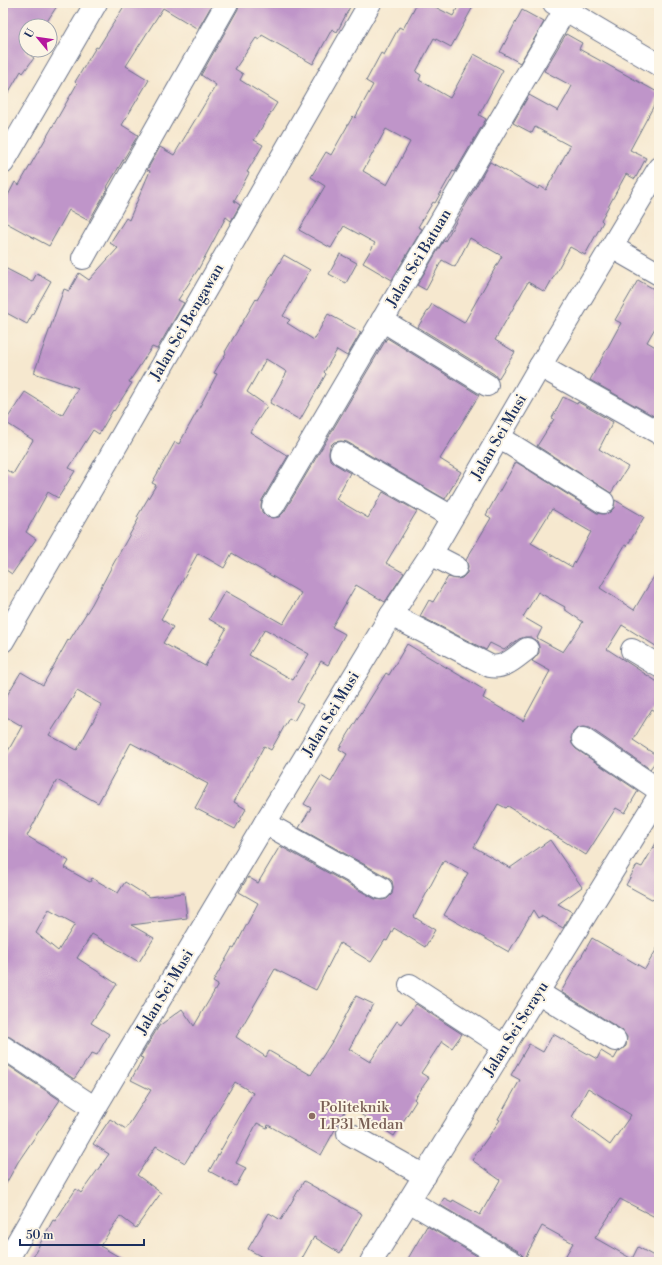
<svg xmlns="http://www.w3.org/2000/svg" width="662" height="1265" viewBox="0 0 662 1265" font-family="'Libre Bodoni',serif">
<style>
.building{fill:#bf95c9;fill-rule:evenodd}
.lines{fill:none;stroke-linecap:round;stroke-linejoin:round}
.minor-casing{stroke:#687086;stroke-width:24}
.minor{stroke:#fff;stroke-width:22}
.education-dot{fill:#8d6e63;stroke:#fcf5e5;stroke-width:1.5}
.labels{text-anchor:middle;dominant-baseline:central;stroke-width:4;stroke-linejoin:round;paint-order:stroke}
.street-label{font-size:15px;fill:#1b2f5e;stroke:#fcf5e5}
.education-label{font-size:15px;fill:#785e54;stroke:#fcf5e5;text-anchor:start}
</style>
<rect width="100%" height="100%" fill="#fcf5e5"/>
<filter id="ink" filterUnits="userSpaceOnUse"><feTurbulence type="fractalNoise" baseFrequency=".025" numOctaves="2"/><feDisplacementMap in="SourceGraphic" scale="8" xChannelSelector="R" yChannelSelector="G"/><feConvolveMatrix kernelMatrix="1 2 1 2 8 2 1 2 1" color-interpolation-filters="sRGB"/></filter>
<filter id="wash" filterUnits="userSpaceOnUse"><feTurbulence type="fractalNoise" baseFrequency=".012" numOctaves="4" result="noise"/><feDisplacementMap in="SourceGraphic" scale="16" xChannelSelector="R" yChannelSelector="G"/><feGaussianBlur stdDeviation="0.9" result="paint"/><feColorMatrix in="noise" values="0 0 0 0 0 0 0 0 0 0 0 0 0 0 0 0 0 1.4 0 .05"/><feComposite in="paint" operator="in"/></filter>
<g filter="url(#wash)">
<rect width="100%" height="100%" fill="#f6e8cf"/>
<g id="blocks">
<g class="building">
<path d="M3,3H59L44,26H26V52L34,58L23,73L21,71L3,102Z"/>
<path d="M126,3H213L198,29L163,8L126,66L149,80L122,125L138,135L107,187L108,188L89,221L69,210L49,246L3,221V205L15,182L19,185L77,84L75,82L96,47L98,48Z"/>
<path d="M239,3H352L337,32L332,29L313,64L262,35L259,40L256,38L235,69L243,74L240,80L277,103L254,140L263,145L247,172L249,173L234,201L240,205L231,221L226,217L199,268L178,300L184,303L157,349L152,347L129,382L132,383L114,411L113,410L99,434L93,430L69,468L75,471L58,498L48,492L26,532L36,539L12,574L3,568V468L13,474L33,440L5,422L25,392L62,415L78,388L34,373L64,289L69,291L79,273L89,280L118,248L110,243L126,218L129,220L150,171L147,170L160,147L174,155L216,85L201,75L238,9Z"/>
<path d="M417,3H427L453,16L460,3H475L451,47L434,38L416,72L421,75L419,80L450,98L474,54L503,70L479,115L486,119L455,172L453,171L435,203L433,202L418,227L422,229L392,280L363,263L375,243L344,226L331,248L299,230L325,186L311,177L326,152L331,155L353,116L355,118L373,85L366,81L381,53L384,55L399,27L403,29ZM386,129L410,142L387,185L363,171Z"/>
<path d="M522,10L544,22L520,63L500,52Z"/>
<path d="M566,34L582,43L579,49L659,93V96L630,150L646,158L635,179L626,174L601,220L603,222L585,255L570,247L545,292L528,282L495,340L515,352L498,379L494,374L418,327L432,304L464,323L502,256L470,238L455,267L442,260L426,290L417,285L444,240L445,241L490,162L538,189L540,186L546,190L570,146L535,127L532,133L513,123L529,95L558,111L565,99L572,86L544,71Z"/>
<path d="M340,254L357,263L346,283L329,274Z"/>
<path d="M284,255L310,270L283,316L290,320L287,323L314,340L328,314L361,332L347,356L337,350L324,372L326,374L300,420L270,403L287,372L266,359L247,392L267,406L250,432L288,456L262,500L261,506L262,512L267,517L273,518L279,517L284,512L387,338L479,395L440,459L461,472L445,499L347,442L341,441L334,442L330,446L329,453L330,460L335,464L350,473L336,499L368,518L383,492L417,511L386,563L404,573L385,602L356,585L332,627L345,634L328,665L321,661L297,702L303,705L294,721L289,718L271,750L264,746L234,802L246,809L235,829L195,808L208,784L131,743L98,803L57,780L27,836L69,861L65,868L90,882L92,878L118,893L125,882L149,897L184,893L187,918L131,925L154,938L139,962L92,934L77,958L117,984L91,1023L109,1034L97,1055L92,1053L74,1079L10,1037L3,1035V760L22,726L3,715V702L21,672L43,685L68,640L69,641L92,604L111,568L139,518L137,517L156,485L152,483L175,442L179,444L199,408L217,374L214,373L226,353L225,352L256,299L257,300ZM198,553L224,568L232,553L301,593L283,624L225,591L209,619L226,629L205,666L163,643L173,627L161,619ZM265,629L309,654L293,680L249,655ZM77,691L102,705L77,750L49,735ZM49,910L75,924L58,951L36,933Z"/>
<path d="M3,267L32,282L37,273L51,281L27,324L3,311Z"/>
<path d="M638,280L659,292V321L647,342L659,349V419L590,380L621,323L615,320Z"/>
<path d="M563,397L577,404L578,402L613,422L599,449L628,467L611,493L537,446L554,419L552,418Z"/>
<path d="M516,462L597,513L603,514L609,513L614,508L615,500L644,517L627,546L625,545L600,588L634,610L659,568V648L622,625L607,649L659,683V713L652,709L633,740L659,757L650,769L590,728L583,727L578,728L573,732L571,738L572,744L576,749L638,791L625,813L616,808L586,855L508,806L506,808L498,804L474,847L510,868L550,840L582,887L558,904L572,912L563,928L541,916L538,918L533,910L509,952L444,915L468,873L444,860L414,917L435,930L425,947L394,928L387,941L385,940L371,962L340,943L316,990L275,969L236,1037L266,1057L269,1051L311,1075L333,1040L356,996L373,1004L349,1049L370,1062L397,1021L401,1024L416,1004L462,1034L452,1048L442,1041L421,1073L429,1078L414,1099L416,1101L394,1136L348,1106L321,1155L268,1125L267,1128L257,1123L236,1163L246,1168L236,1186L209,1171L253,1093L235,1082L185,1163L156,1146L137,1175L161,1193L136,1228L120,1216L100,1246L128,1262H30L53,1220L55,1221L76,1189L81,1193L109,1154L93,1144L110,1119L126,1129L151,1090L131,1080L143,1058L140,1057L159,1026L182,1009L194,1026L218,985L213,982L232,948L234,949L258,903L239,892L248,877L258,883L280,846L375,899L382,900L387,899L392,894L393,887L392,881L387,877L299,828L311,808L304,804L321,776L331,782L347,754L339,749L386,673L389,675L407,644L486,691L483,698L523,721L550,671L532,661L539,653V647L537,641L531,637H525L519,639L504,650L490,643L486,650L420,616L429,600L433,602L448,577L457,579L462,578L467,573L468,566L466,560L491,518L486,515ZM552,509L591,532L572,567L531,543ZM538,592L565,607L564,609L583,622L563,652L537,638L542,628L523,617Z"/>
<path d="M659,838V903L626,885L637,865L642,867Z"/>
<path d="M592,938L645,969L659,945V1219L620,1199L595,1238L632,1259L638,1247L659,1259V1262H562L573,1243L542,1226L524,1260L523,1256L518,1251L440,1205L444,1198L452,1202L453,1200L480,1215L500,1180L472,1160L500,1120L498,1119L520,1080L511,1075L529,1044L543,1052L553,1034L597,1059L601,1051L614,1059L618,1052L626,1046L627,1037L622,1030L561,992ZM588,1088L631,1115L610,1145L572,1117Z"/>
<path d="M3,1062L60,1100L18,1162L3,1189Z"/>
<path d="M304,1181L362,1214L340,1253L314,1237L300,1262H271L248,1249L269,1213L281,1220Z"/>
<path d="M427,1226L487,1262H406Z"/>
</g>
</g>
</g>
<g filter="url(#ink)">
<use href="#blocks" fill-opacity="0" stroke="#687086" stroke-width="1"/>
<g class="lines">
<defs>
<g id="minor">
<path d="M554,3L659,65"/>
<path d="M3,163L96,3"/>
<path d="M612,247L659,274"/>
<path d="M83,258L227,3"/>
<path d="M382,320L487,385"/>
<path d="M540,366L659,433"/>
<path d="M499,437L603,502"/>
<path d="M341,453L452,517"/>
<path d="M273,506L565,10"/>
<path d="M431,554L456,567"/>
<path d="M391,615L490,666C505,669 516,657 527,649"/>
<path d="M3,641L96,481L370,3"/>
<path d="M632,650L659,666"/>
<path d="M583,739L659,790"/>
<path d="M265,823L381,888"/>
<path d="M410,985L505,1047"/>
<path d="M539,993L615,1040"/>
<path d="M3,1047L95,1108"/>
<path d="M348,1133L425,1176"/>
<path d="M409,1201L512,1262"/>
<path d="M6,1262L95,1108L265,823L391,615L431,554L540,366L659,168"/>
<path d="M371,1262L659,796"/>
</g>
</defs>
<use href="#minor" class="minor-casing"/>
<use href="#minor" class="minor"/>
</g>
</g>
<circle class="education-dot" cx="312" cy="1116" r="4"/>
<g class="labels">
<g class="street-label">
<text transform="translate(419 258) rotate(-59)">Jalan Sei Batuan</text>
<text transform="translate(187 322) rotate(-60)">Jalan Sei Bengawan</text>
<text transform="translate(499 437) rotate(-60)">Jalan Sei Musi</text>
<text transform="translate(331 714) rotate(-59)">Jalan Sei Musi</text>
<text transform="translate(165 992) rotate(-59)">Jalan Sei Musi</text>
<text transform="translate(516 1029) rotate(-58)">Jalan Sei Serayu</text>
</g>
<g class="education-label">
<text x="320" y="1107">Politeknik<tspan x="320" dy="17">LP31 Medan</tspan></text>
</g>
</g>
<rect width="662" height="1265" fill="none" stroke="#fcf5e5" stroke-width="16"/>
<g transform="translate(38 38) rotate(299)"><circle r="19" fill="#fcf5e5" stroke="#a2a6af"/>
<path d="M0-3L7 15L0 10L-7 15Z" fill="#b5179e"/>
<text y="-6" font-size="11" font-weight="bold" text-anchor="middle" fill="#1b2f5e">U</text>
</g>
<path d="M20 1239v6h124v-6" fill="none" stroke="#1b2f5e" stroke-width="2"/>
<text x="26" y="1239" font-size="12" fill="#1b2f5e" stroke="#fcf5e5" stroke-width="3" paint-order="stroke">50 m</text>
</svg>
